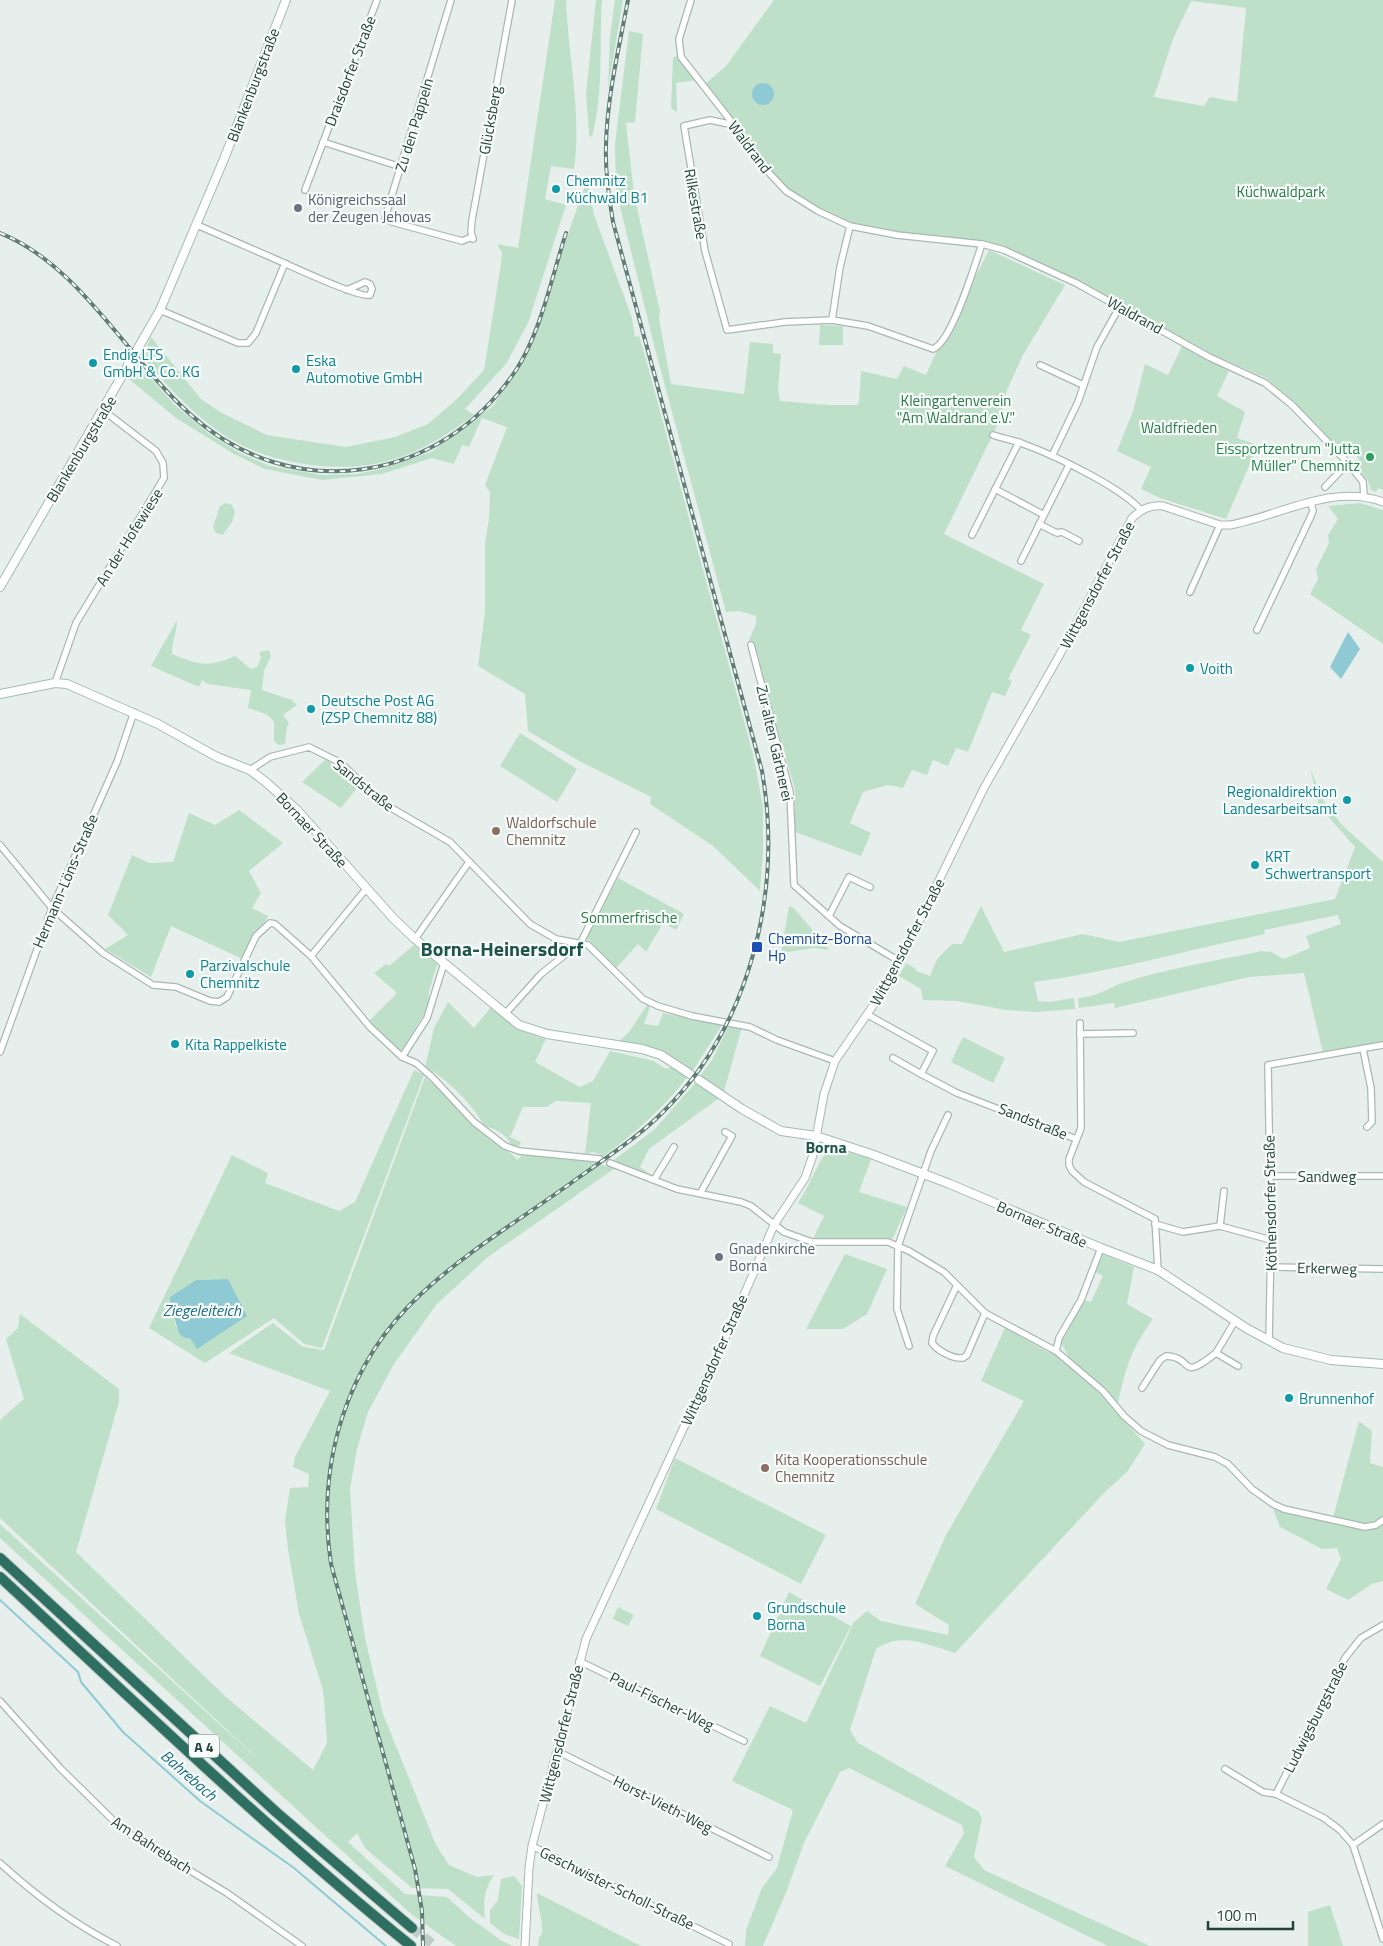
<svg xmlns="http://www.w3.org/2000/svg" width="1383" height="1946" viewBox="0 0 1383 1946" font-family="'Titillium Web',sans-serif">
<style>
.green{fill:#bfe0c8;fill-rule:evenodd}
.water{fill:#8ec9d4}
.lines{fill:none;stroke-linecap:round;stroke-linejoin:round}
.stream{stroke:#8ec9d4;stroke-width:2}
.motorway-tunnel{stroke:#bfccc8;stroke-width:10;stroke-dasharray:10 5;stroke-linecap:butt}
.minor-casing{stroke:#a8b8b2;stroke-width:8}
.tertiary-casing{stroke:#a8b8b2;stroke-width:9}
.secondary-casing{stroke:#a4bbb3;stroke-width:10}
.motorway-casing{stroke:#c2cac8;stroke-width:12}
.minor{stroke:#fff;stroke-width:5.5}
.tertiary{stroke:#fff;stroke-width:7}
.secondary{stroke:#fff;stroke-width:8}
.motorway{stroke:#2f6f62;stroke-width:10}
.rail-casing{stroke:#5f7d75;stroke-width:4}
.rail{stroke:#f7fbf9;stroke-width:2;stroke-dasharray:5.5;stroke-linecap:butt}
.culture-dot{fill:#0f9aa8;stroke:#f7fbf9;stroke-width:2}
.worship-dot{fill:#6b7280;stroke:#f7fbf9;stroke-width:2}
.leisure-dot{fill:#2e9e5b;stroke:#f7fbf9;stroke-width:2}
.education-dot{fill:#8d6e63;stroke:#f7fbf9;stroke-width:2}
.transit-dot{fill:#1a4fb4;stroke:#f7fbf9;stroke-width:2}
.labels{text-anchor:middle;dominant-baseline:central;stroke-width:4.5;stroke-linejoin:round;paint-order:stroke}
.shield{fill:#f7fbf9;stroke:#637a73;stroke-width:1}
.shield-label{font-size:14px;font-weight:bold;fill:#24423a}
.street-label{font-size:15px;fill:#24423a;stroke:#f7fbf9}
.culture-label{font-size:15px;fill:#0d838f;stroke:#f7fbf9;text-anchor:start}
.park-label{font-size:15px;fill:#2d7a4b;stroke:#f7fbf9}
.worship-label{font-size:15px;fill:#5b616d;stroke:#f7fbf9;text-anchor:start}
.leisure-label{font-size:15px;fill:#27864d;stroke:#f7fbf9;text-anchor:end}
.education-label{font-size:15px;fill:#785e54;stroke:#f7fbf9;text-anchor:start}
.transit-label{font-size:15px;fill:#164399;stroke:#f7fbf9;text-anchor:start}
.neighbourhood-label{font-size:16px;font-weight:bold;fill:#1f5548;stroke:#f7fbf9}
.water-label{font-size:16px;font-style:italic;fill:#1c6f80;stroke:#f7fbf9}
.district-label{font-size:20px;font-weight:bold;fill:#1f5548;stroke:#f7fbf9}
</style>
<rect width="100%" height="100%" fill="#e6efeb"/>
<g class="green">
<path d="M555,0H566C568,56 582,113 574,169L551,166L545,199L566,205L528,323L506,364L465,409L474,415C416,459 371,475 298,463C270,458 244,449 221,433C190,412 166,384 142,357L151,337L201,399L222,413L267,435L346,447L395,437L428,424L457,399L484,370L501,264L502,253L498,246V244L518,248Z"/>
<path d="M596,0H602C599,46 604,92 592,137L589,135L586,93Z"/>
<path d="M615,0H623L608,89L610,37Z"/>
<path d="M774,0H1383V490L1378,488L1376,492L1371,490L1368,481L1354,464L1359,459L1351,449L1345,455L1294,402L1266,378L1214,355L1120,305L1006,248L972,240L919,237L852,226L820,210L786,189L761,161L704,85L726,66ZM1191,1L1246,8L1237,102L1210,97L1204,106L1154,97L1173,39Z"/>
<path d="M629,31L643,34L635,122L626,123L634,194L660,311L659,319L671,384L744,394L750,342L773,344V353L781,354L778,389L780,401L828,405H857L859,403L861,371L897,379L904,366L926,375C944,333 968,292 989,250L1065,285L1023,355L1007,390L1000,420L944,534L1044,584L1021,630L1031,635L1008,679L1012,681L1005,696L992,692L968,752L956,748L948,766L933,760L927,775L912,770L903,788L888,785L863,792L850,823L871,833L861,856L795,832V789L776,724L771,726L747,645L756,624V616L739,611L726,612L655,349L616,190L615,144Z"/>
<path d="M676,56L697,80L676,83L677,112L671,108L673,58Z"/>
<path d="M587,180L594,215L632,318L635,337L639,336L644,352L753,754L763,806V853L760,891L713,846L650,804L651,797L581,762L528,731L525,694L478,666L485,611V543L489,519L490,492L485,485L507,427L482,418L469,447L462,445L454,464L432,458L382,474L322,480L265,469L234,454L176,418L129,379L137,363L175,405L208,433L240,453L270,466L322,475L356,474L381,469L431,452L493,406L523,361Z"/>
<path d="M820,325L843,326V345H819Z"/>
<path d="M1182,346L1229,371L1217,396L1245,412L1237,438L1258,445L1226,519L1160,498L1141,489L1151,467L1117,451L1133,411L1145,364L1168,375Z"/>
<path d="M226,503L232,505L235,512L232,522L223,535L216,533L213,527L220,506Z"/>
<path d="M1360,503L1383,510V644L1310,594L1318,579L1316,569L1329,543L1328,535L1338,519L1328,506Z"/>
<path d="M177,620C177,632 172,641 172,654C199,665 208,668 235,656L251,669L257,667L261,658L259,652L269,650L271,656L264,671L262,690L292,700L297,705L283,715L289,723L287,727L285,744L279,745L274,741V721L266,714L248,708L251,690L208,684L202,680L199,687L151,666Z"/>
<path d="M520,733L577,769L557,802L500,766Z"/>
<path d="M326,759L358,787L341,808L302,782Z"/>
<path d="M1310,768L1323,800L1342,825L1383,862V1042L1323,1053L1304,973L1249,977L1115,1008L1114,1003L1079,1008L1078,998C1098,997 1107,988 1125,982C1169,968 1216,961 1261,951L1271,952L1284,959L1310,948L1306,936L1341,924L1338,915L1264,930L1265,934C1188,950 1112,972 1034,982L1038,1001L1049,1002L1074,998L1075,1009L1037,1012L1006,1010L957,1001L923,1000L921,989L899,976L906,963L916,969V971L930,976L937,959L952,944H962L981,906L1004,952L1083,934L1119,942L1335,899L1355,847L1319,806Z"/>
<path d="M239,810L283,843L249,871L261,893L252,908L268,916L245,960L171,926L151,977L105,949L128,935L108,915L132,855L149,863L173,862L189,813L215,825Z"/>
<path d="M618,878L684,914L676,930L663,923L646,952L638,944L616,968L586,937Z"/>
<path d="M789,906L794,908L829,950L814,948L781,953Z"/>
<path d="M414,945L438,962L429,991L428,1007L403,1049L399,1051L368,1022L397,993L374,973L386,964L389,966Z"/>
<path d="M448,1002L474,1028L491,1007C510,1025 521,1032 546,1039L535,1062L580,1087L593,1081L610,1051L654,1061L666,1069L673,1066L688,1076C664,1108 636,1132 604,1156L594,1152L585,1154L591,1103L556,1101L546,1107H523L510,1137L521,1142L519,1146L511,1145C506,1133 495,1129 484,1126C475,1106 444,1076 425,1067L434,1028Z"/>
<path d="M647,1005L650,1007L644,1024L658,1026L663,1013L722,1025L692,1072L661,1053L617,1043L629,1032Z"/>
<path d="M729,1025L742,1027L723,1095L700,1076L712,1060Z"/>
<path d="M963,1037L1005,1058L993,1083L951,1062Z"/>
<path d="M414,1070L424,1075L322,1348L304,1344L274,1318L205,1363L149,1328L232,1155L266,1172L268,1174L265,1183L339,1211L355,1202ZM228,1279L191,1339C172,1336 174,1313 170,1297L196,1280Z"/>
<path d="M425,1077L518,1160L522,1154L587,1160L606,1166L655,1129L697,1081L722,1096L649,1149L640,1167L655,1178L621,1164L488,1257L436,1305L394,1364L368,1412L357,1449L350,1489L355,1572L365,1638L383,1714L436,1845L449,1865L477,1877L494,1875C484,1889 483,1903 485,1919L448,1889L412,1888L366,1849L357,1833L348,1842L405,1894L447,1897L469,1917L502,1941L513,1946H456L411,1914L0,1538V1524L272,1772L0,1518V1420L24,1399L6,1339L18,1328L20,1314L119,1389V1402L76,1552L226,1697L313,1770L327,1743L325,1712L323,1690L299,1614L288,1549L285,1521L290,1488L308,1487L309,1474L293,1467L295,1457L330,1391L229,1353L273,1323L303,1347L324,1350Z"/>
<path d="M830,1147L871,1159L859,1192L907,1207L893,1238L813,1239L824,1216L798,1203C810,1185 817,1163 830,1147Z"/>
<path d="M1100,1253L1134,1267L1127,1304L1153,1319C1131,1349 1126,1367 1118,1403L1103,1391L1102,1396L1145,1444L1127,1472L1106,1491L955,1653C928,1645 901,1631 876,1649L850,1730L858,1743L978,1811L982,1818L974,1857L984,1870L1150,1946H1108L945,1866L964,1833L962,1825L849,1768L840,1772L804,1843L787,1890L763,1946H745L746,1930L762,1888L777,1868L793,1810L732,1781L770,1706L806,1723L854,1622L867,1611L881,1621L948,1635L949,1625L915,1604L946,1535L1024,1401L981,1381L1005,1328L1048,1352L1056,1351L1072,1363L1061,1343L1084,1300L1091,1302L1103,1276L1094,1271Z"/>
<path d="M845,1254L887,1269L867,1314L843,1329H806Z"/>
<path d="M1359,1421L1372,1431L1370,1463L1383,1467V1581L1372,1584L1348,1600L1326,1589L1341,1559L1337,1548L1322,1549L1280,1527L1273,1509L1332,1521Z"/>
<path d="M675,1458L826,1535L801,1584L656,1509Z"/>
<path d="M789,1592L851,1626L820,1686L760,1656Z"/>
<path d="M618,1607L634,1615L628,1626L613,1619Z"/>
<path d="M514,1876L522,1886L519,1939L504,1934L490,1923V1910L498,1900L501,1879Z"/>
<path d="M537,1893L641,1946H538L539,1937L542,1935C543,1920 538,1908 537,1893Z"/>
<path d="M1330,1905L1343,1946H1308V1912Z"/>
</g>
<g class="water">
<circle cx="763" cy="94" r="11"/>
<path d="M1348,632L1360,649L1341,679L1330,667Z"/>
<path d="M228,1279L247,1316L197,1349L191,1339C177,1337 179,1332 175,1320C172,1312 170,1307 170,1297L196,1280Z"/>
</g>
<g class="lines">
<path class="stream" d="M0,1600L78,1672L81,1682L123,1732L200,1801L294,1868L386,1946"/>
<path class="motorway-tunnel" d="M412,1928L435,1946"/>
<defs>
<g id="minor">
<path d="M451,0L385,218L392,222L462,241L472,237"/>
<path d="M691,0L679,39L681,57L734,125L760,163L786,191L818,211L850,226L897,235L982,244L1004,250L1076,283L1209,357L1265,383L1292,405L1348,463L1363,482L1364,497"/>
<path d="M734,125L710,120L684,126L705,251L727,330L785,322L832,320L868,326L933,349C952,342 975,264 982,244"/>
<path d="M323,142L401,167"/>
<path d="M305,190L377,0"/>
<path d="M197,225L275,259C289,265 361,299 370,295L372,289L370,284L365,282L347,290"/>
<path d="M473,239L471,232L472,220L512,0"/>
<path d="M160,310L238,343H248L256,333L285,263"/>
<path d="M832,320L840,267L850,226"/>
<path d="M1040,365L1083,385"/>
<path d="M993,435C1004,439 1015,440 1026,445C1056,456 1120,487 1141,510"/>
<path d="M1052,456L1078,402L1097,347L1120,306"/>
<path d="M1325,487L1348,463"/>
<path d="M995,489L1044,515"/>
<path d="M1039,524L1057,533L1062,532L1079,541"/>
<path d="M972,535L1019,442"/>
<path d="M1021,561L1069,465"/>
<path d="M1190,592L1220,525"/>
<path d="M1257,630L1311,516L1313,511L1311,503"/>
<path d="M751,645L790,792L794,885L840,926L899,961"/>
<path d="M55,683L76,623L164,478L163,463L156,451L104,411"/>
<path d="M250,770L270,757L309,747L341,763L381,802L450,842L530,924L556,939L588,945L643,999L658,1006L692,1016L750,1027L777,1040L835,1061"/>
<path d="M0,845L52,908L103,953L153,985L176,987L210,1001L219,1002L227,997L256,936L270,923L275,924L311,956L370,1027L402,1057L416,1063L433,1078L474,1122L505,1146L519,1151L600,1159"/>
<path d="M829,916L849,877L870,887"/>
<path d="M415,939L469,862"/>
<path d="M311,956L366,889"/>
<path d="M505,1014L541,974L581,942L636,832"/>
<path d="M868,1015L933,1051L921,1074L957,1093L1076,1139"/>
<path d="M1080,1023L1081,1128L1069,1159V1165L1072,1171L1084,1182L1155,1219L1158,1270"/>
<path d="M1080,1034L1133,1033"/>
<path d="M1363,1049L1371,1088L1372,1122L1367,1127"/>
<path d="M0,1052L52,908L117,762L134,712"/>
<path d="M402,1057L427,1018L444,963"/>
<path d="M893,1058L921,1074"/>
<path d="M610,1163L677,1189L741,1202L751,1206L784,1232L812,1242H888L909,1251L944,1272L985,1313L1056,1351L1103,1391L1124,1416L1141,1431L1168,1445L1215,1457L1228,1464L1252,1489L1273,1504L1284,1509L1365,1527L1376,1525L1383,1520"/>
<path d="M1270,1176H1383"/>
<path d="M654,1180L674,1147"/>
<path d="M701,1192L732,1136L725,1132"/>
<path d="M1155,1224L1183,1232L1220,1226L1271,1240"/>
<path d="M1220,1226L1224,1191"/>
<path d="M1271,1267L1383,1269"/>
<path d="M957,1285L933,1336L932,1343C938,1351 953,1359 963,1358L967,1355L985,1313"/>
<path d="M1269,1341L1271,1240L1268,1065L1383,1045"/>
<path d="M909,1346L897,1309L898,1246L931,1151L948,1115"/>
<path d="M1056,1351L1059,1338L1081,1300L1101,1248"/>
<path d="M1216,1353L1235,1321"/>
<path d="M1142,1388L1160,1360L1166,1356C1195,1357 1178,1383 1216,1353L1238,1366"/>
<path d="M579,1661L744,1741"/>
<path d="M0,1701L61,1769L123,1830L227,1893L302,1946"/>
<path d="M557,1751L769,1857"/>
<path d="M1225,1769L1263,1792L1276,1794L1324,1818L1340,1830L1353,1845L1383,1939"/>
<path d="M1276,1794L1345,1658L1361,1638L1383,1625"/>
<path d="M1353,1845L1383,1824"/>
<path d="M532,1846L729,1944"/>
<path d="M0,1863C36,1896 74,1924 117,1946"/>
</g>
<path id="tertiary" d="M525,1946L529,1868L532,1846L586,1639L732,1323L774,1225L805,1178L813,1155L824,1094L835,1061L890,981L984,788L1059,656L1132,518C1142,509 1149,505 1163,506L1220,525H1230C1280,516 1332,483 1383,502"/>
<g id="secondary">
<path d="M0,587L160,310L224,159L286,0"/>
<path d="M0,694L55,683L67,684L158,724L217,757L250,770L267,783L297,810L393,918L415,939L519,1025L547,1034L642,1049L661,1055L690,1074"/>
<path d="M699,1080L742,1109L781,1131L816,1136L871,1154L950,1184L1101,1248L1158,1270L1246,1328L1283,1348L1331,1360L1383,1364"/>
</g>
<g id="motorway">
<path d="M0,1558L276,1812L412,1928"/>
<path d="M0,1577C135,1702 268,1830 411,1946"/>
</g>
</defs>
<use href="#minor" class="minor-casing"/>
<use href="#tertiary" class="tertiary-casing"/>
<use href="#secondary" class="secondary-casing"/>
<use href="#motorway" class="motorway-casing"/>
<use href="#minor" class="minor"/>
<use href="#tertiary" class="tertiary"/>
<use href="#secondary" class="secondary"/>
<use href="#motorway" class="motorway"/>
<defs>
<g id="rail">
<path d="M0,233C80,265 127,358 190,414C291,506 441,484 516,370C541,332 552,276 566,233"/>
<path d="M423,1946L422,1911L415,1869L331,1564C316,1464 346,1363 421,1294C468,1250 526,1216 578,1178C607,1157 637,1138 662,1113C751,1026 783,890 762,771L613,222C609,197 605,171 606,145C607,97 619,48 628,0"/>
</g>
</defs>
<use href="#rail" class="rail-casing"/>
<use href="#rail" class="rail"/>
</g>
<g class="culture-dot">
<circle cx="556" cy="189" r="5"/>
<circle cx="93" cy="363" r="5"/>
<circle cx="296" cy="369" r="5"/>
<circle cx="1190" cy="668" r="5"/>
<circle cx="311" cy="709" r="5"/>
<circle cx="1347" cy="800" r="5"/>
<circle cx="1255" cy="865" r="5"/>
<circle cx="190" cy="974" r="5"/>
<circle cx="175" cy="1044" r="5"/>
<circle cx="1289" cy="1398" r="5"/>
<circle cx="757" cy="1616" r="5"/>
</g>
<g class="worship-dot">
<circle cx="298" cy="208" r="5"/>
<circle cx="719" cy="1257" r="5"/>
</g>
<circle class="leisure-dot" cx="1370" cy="457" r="5"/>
<g class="education-dot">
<circle cx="496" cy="831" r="5"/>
<circle cx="765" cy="1468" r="5"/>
</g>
<rect class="transit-dot" x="751" y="941" width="12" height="12" rx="2.5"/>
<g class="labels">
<rect class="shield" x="189" y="1734.5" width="30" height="23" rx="4"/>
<g class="shield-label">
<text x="204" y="1746">A 4</text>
</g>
<g class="street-label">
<text transform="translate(350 71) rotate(-69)">Draisdorfer Straße</text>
<text transform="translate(253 85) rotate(-69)">Blankenburgstraße</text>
<text transform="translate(490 120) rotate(-80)">Glücksberg</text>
<text transform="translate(414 125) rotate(-73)">Zu den Pappeln</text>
<text transform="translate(750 147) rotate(53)">Waldrand</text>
<text transform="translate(696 204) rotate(80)">Rilkestraße</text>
<text transform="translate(1135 315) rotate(29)">Waldrand</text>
<text transform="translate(81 449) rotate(-59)">Blankenburgstraße</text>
<text transform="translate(129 537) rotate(-58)">An der Hofewiese</text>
<text transform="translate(1097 585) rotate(-62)">Wittgensdorfer Straße</text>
<text transform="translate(775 743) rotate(77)">Zur alten Gärtnerei</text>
<text transform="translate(364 785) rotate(39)">Sandstraße</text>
<text transform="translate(312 830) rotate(47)">Bornaer Straße</text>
<text transform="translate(65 881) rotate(-67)">Hermann-Löns-Straße</text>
<text transform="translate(907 942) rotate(-62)">Wittgensdorfer Straße</text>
<text transform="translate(1033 1121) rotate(22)">Sandstraße</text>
<text x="1327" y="1176">Sandweg</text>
<text transform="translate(1270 1203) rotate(-91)">Köthensdorfer Straße</text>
<text transform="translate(1042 1224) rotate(23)">Bornaer Straße</text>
<text transform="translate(1327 1268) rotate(1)">Erkerweg</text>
<text transform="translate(714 1360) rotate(-66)">Wittgensdorfer Straße</text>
<text transform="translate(662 1701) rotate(26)">Paul-Fischer-Weg</text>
<text transform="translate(1315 1717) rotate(-63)">Ludwigsburgstraße</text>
<text transform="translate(561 1734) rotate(-76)">Wittgensdorfer Straße</text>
<text transform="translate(663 1804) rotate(27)">Horst-Vieth-Weg</text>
<text transform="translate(152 1845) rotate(33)">Am Bahrebach</text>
<text transform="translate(617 1888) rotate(26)">Geschwister-Scholl-Straße</text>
</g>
<g class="culture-label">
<text x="566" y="180">Chemnitz<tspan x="566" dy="17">Küchwald B1</tspan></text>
<text x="103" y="354">Endig LTS<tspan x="103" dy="17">GmbH &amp; Co. KG</tspan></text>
<text x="306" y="360">Eska<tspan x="306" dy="17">Automotive GmbH</tspan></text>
<text x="1200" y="668">Voith</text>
<text x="321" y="700">Deutsche Post AG<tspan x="321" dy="17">(ZSP Chemnitz 88)</tspan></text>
<text x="1337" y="791" text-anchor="end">Regionaldirektion<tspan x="1337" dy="17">Landesarbeitsamt</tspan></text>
<text x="1265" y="856">KRT<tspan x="1265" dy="17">Schwertransport</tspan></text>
<text x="200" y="965">Parzivalschule<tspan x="200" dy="17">Chemnitz</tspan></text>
<text x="185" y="1044">Kita Rappelkiste</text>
<text x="1299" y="1398">Brunnenhof</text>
<text x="767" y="1607">Grundschule<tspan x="767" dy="17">Borna</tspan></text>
</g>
<g class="park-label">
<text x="1281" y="191">Küchwaldpark</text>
<text x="956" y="400">Kleingartenverein<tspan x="956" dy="17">"Am Waldrand e.V."</tspan></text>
<text x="1179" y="427">Waldfrieden</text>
<text x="629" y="917">Sommerfrische</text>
</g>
<g class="worship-label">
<text x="308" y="199">Königreichssaal<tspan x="308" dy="17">der Zeugen Jehovas</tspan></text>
<text x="729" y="1248">Gnadenkirche<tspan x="729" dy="17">Borna</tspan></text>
</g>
<g class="leisure-label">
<text x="1360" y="448">Eissportzentrum "Jutta<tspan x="1360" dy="17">Müller" Chemnitz</tspan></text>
</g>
<g class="education-label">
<text x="506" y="822">Waldorfschule<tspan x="506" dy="17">Chemnitz</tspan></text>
<text x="775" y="1459">Kita Kooperationsschule<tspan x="775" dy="17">Chemnitz</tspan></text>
</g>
<g class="transit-label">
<text x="768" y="938">Chemnitz-Borna<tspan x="768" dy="17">Hp</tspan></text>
</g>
<g class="neighbourhood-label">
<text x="826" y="1147">Borna</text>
</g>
<g class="water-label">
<text x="202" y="1310">Ziegeleiteich</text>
<text transform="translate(189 1775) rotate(41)">Bahrebach</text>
</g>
<g class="district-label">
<text x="502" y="948">Borna-Heinersdorf</text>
</g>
</g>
<path d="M1208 1921v8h85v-8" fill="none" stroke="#24423a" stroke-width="2.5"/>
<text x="1216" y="1921" font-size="15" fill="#24423a" stroke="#f7fbf9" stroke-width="4" paint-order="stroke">100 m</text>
</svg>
